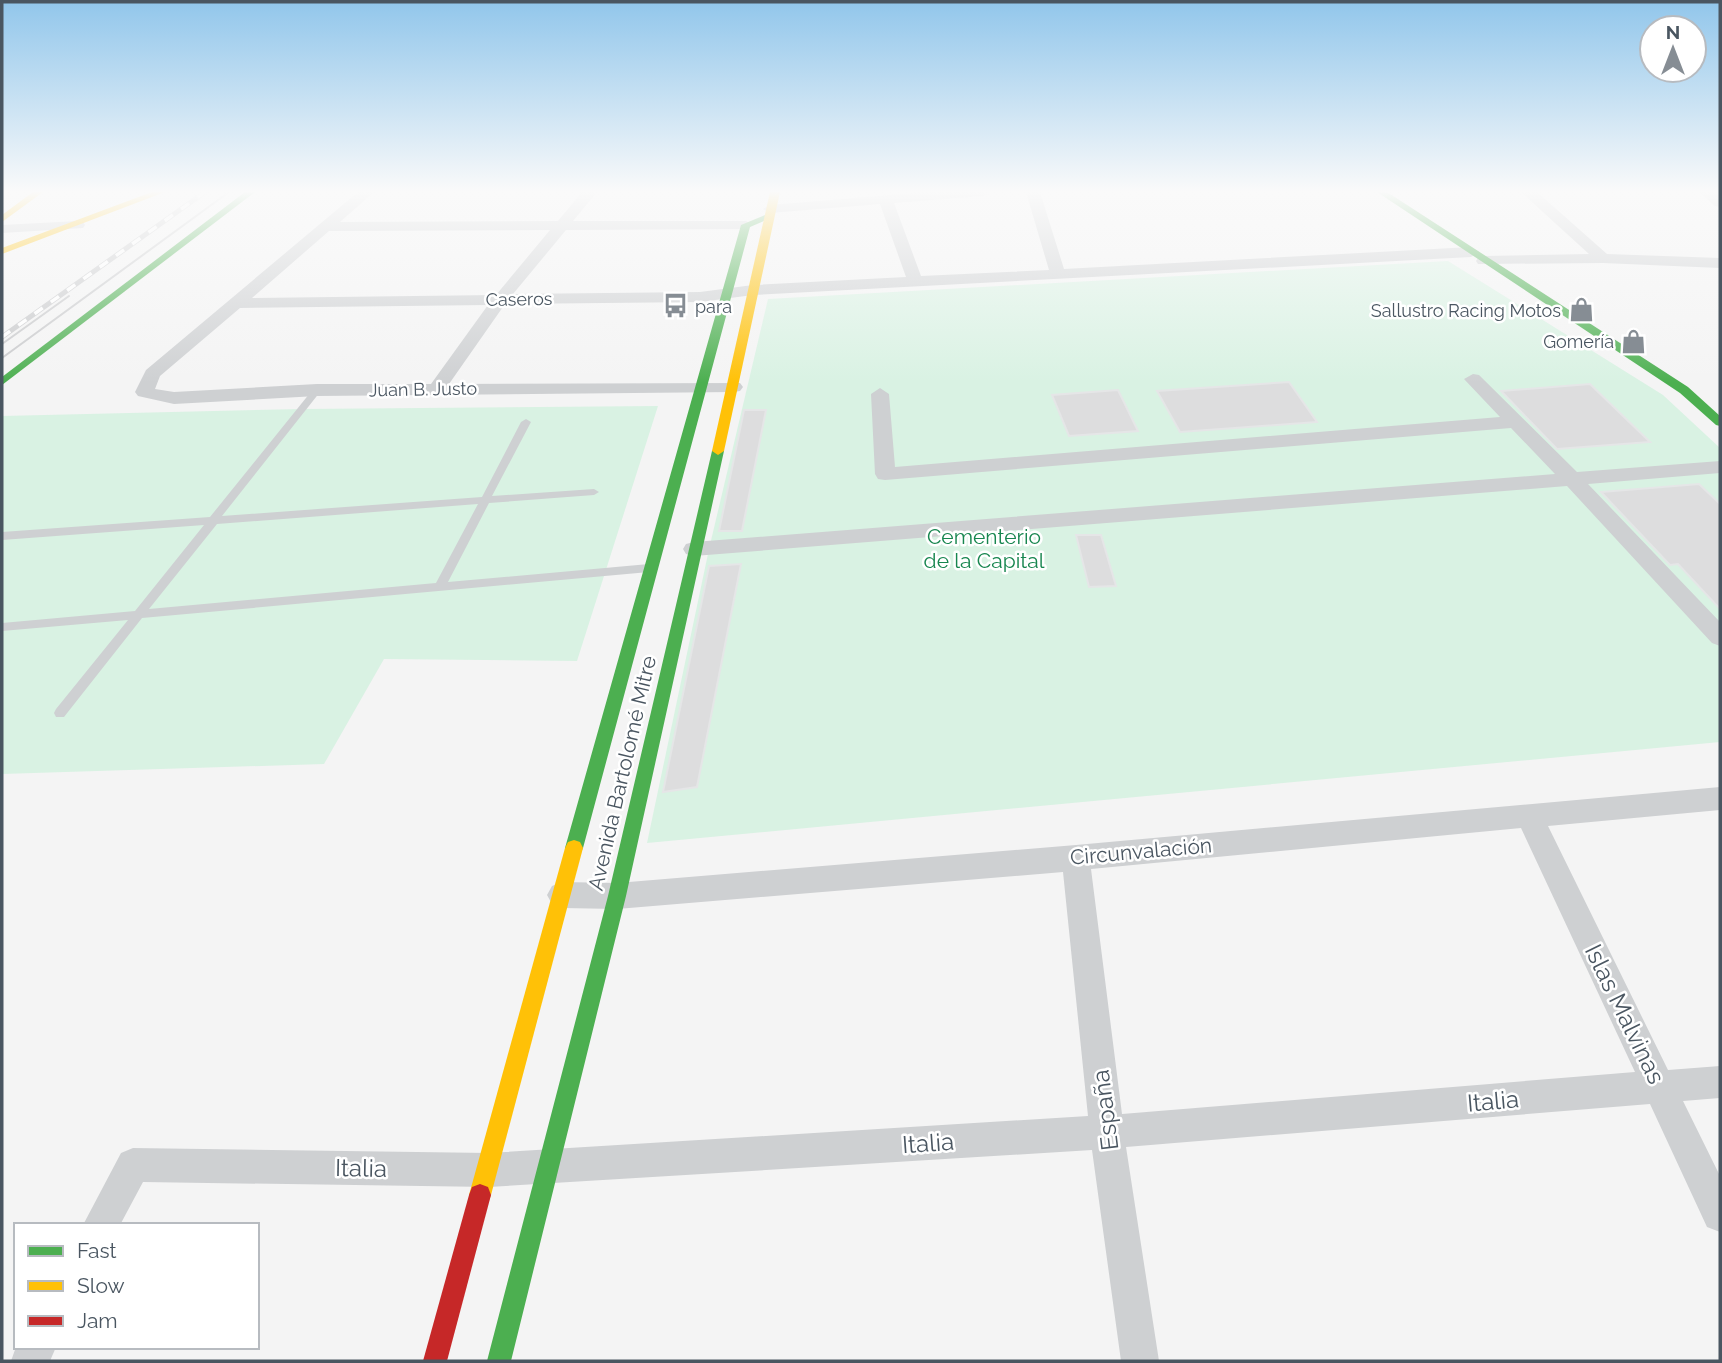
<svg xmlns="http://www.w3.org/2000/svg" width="1722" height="1363" viewBox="0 0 1722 1363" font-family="Raleway,sans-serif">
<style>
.green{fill:#d9f2e3}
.building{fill:#ddddde;stroke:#e5e6e7;stroke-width:2}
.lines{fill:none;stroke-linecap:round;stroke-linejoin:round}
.lane{fill:#ced0d2;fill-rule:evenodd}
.street{fill:#ced0d2;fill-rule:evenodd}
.fast{fill:#4caf50;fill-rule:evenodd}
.slow{fill:#ffc107;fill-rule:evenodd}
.jam{fill:#c62828;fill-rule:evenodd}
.tram{stroke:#c9cacc;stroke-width:2}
.rail-casing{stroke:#c9cacc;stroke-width:5}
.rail{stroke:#fff;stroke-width:3.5;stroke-dasharray:10;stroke-linecap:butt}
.labels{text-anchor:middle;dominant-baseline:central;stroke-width:5;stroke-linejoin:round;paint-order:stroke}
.far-street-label{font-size:18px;fill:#4a5661;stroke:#fff}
.far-poi-label{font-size:18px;fill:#4a5661;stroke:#fff;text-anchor:end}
.park-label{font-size:21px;fill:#17864f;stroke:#fff}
.street-label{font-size:21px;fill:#4a5661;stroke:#fff}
.near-street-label{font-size:24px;fill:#4a5661;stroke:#fff}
</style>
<rect width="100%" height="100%" fill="#f4f4f4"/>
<g class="green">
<path d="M1448,261L1663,395L1720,448V742L647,843L709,549L768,299Z"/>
<path d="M658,406L577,661L384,659L324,764L2,774V416L302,409Z"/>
</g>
<g class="building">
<path d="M1289,382L1317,422L1180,432L1157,391Z"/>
<path d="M1590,384L1650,442L1557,449L1501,391Z"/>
<path d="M1118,390L1138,431L1069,436L1052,395Z"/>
<path d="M744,410H766L742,531H719Z"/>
<path d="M1699,484L1720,504V609L1678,564L1670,565L1601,492Z"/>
<path d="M1076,535H1101L1116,586L1089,587Z"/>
<path d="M741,564L697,787L663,792L709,566Z"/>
</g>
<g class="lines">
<path class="lane" d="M317,387L320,388V392L222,516L482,497L521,422L526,419L531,422L492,496L594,489L599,492L594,495L489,503L448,582L649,564L655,568L649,572L142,618L64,717H56L54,713L56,709L128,620L2,631V623L135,611L204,525L2,540V532L210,517L314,388ZM478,504L436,583L149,609L217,524Z"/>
<g class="street">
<path d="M358,192H374L340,222L558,221L582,192H597L573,221H746L753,225L746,229L566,230L513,294L700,292L753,285L906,277L880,204L770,213L763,209L770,205L927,192H990L983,196L894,203L921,276L1049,270L1026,192H1040L1064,269L1471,247L1479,252L1471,257L753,295L700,302L505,304L449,384L740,383L743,387L740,391L734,392L317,396L174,404L138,396L135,392L146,370ZM550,230L496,295L252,298L329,231ZM488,305L431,384H317L174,392L155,389L160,376L240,308Z"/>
<path d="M1521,192H1537L1607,254L1720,258V268L1603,263L1478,264L1476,261L1478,258L1484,256L1589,254Z"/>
<path d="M1699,192H1715L1720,196V207L1715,206Z"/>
<path d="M78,221L83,222L85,225L83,228L2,233V225Z"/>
<path d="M1473,374L1479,375L1577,472L1720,461V473L1588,484L1720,622V646L1712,643L1567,486L694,556L686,554L683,549L686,544L694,542L1555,474L1511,428L885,480L878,479L875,474L871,394L880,388L889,394L895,467L1500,417L1464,379Z"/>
<path d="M1720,787V810L1548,826L1668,1070L1720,1066V1098L1683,1101L1720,1176V1232L1707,1227L1650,1104L1126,1147L1159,1361H1121L1092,1150L489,1187L143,1182L120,1225H83L121,1153L133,1148L489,1153L1088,1116L1063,872L617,909L562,908L552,904L547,895L552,886L562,882L617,883L1076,845ZM1521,828L1635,1072L1122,1114L1091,869Z"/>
<path d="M16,1347H56L50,1361H11Z"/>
</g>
<g class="fast">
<path d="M245,192H255L2,385V377Z"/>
<path d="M1377,192H1387L1688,387L1720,416V426L1716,425L1680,393Z"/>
<path d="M765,215L773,217L750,227L583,848L580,854L574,856L568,854L565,848L741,225Z"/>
<path d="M718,447L724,451L626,896L511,1361H487L608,896L712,451Z"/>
</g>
<g class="slow">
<path d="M33,192H43L2,222V215Z"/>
<path d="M152,192H165L2,254V248Z"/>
<path d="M770,192H780L724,451L718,455L712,451Z"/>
<path d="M574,840L580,842L583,848L491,1195L488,1203L480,1206L472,1203L469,1195L565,848L568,842Z"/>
</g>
<path class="jam" d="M480,1184L488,1187L491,1195L447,1361H423L469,1195L472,1187Z"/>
<g class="tram">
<path d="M2,344L69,296"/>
<path d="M2,358L229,192"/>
</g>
<defs>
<path id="rail" d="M2,337L205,192"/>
</defs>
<use href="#rail" class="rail-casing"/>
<use href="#rail" class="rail"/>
</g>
<linearGradient id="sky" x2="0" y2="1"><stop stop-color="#91c6eb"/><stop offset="0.5" stop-color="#fafafa"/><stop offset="1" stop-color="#fafafa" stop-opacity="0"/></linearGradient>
<rect width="1722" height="383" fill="url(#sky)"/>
<defs>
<symbol id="bus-bare" viewBox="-9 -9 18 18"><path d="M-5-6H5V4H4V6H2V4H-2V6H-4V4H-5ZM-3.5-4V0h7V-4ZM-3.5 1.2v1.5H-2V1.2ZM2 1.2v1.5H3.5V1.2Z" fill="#868d94" stroke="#fff" stroke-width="2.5" paint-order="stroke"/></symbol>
<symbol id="shop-bare" viewBox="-9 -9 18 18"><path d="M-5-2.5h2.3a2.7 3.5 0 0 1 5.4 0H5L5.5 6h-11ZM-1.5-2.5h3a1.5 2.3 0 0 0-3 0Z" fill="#868d94" stroke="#fff" stroke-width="2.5" paint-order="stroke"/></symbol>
</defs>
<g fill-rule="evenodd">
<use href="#bus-bare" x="658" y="288" width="35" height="35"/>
<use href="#shop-bare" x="1564" y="292" width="35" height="35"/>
<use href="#shop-bare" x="1616" y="324" width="35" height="35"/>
</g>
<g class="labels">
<g class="far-street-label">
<text transform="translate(519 299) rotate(-1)">Caseros</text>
<text transform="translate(423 389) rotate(-1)">Juan B. Justo</text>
</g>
<g class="far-poi-label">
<text x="695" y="306" text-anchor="start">para</text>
<text x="1561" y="310">Sallustro Racing Motos</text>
<text x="1614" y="341">Gomería</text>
</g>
<g class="park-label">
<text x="984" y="536">Cementerio<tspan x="984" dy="24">de la Capital</tspan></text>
</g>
<g class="street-label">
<text transform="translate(622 773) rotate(-77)">Avenida Bartolomé Mitre</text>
<text transform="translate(1141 851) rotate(-5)">Circunvalación</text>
</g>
<g class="near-street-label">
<text transform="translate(1625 1014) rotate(64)">Islas Malvinas</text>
<text transform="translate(1493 1101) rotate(-5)">Italia</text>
<text transform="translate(1105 1110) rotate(-97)">España</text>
<text transform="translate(928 1143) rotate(-4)">Italia</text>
<text transform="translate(361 1168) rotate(1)">Italia</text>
</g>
</g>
<rect width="1722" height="1363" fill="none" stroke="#4a5661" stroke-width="7"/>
<rect x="14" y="1223" width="245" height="126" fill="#ffffff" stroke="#b7bbc0" stroke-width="2"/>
<rect x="28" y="1246" width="35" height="10" fill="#4caf50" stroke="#b7bbc0" stroke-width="2"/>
<text x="77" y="1258" font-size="21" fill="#4a5661">Fast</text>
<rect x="28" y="1281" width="35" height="10" fill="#ffc107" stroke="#b7bbc0" stroke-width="2"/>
<text x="77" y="1293" font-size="21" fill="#4a5661">Slow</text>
<rect x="28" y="1316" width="35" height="10" fill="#c62828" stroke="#b7bbc0" stroke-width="2"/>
<text x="77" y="1328" font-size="21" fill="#4a5661">Jam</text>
<g transform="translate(1673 49)"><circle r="33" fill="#ffffff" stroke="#b7bbc0" stroke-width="2"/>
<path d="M0-5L12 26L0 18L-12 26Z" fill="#868d94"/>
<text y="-10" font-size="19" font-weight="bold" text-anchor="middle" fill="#4a5661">N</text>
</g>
</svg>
